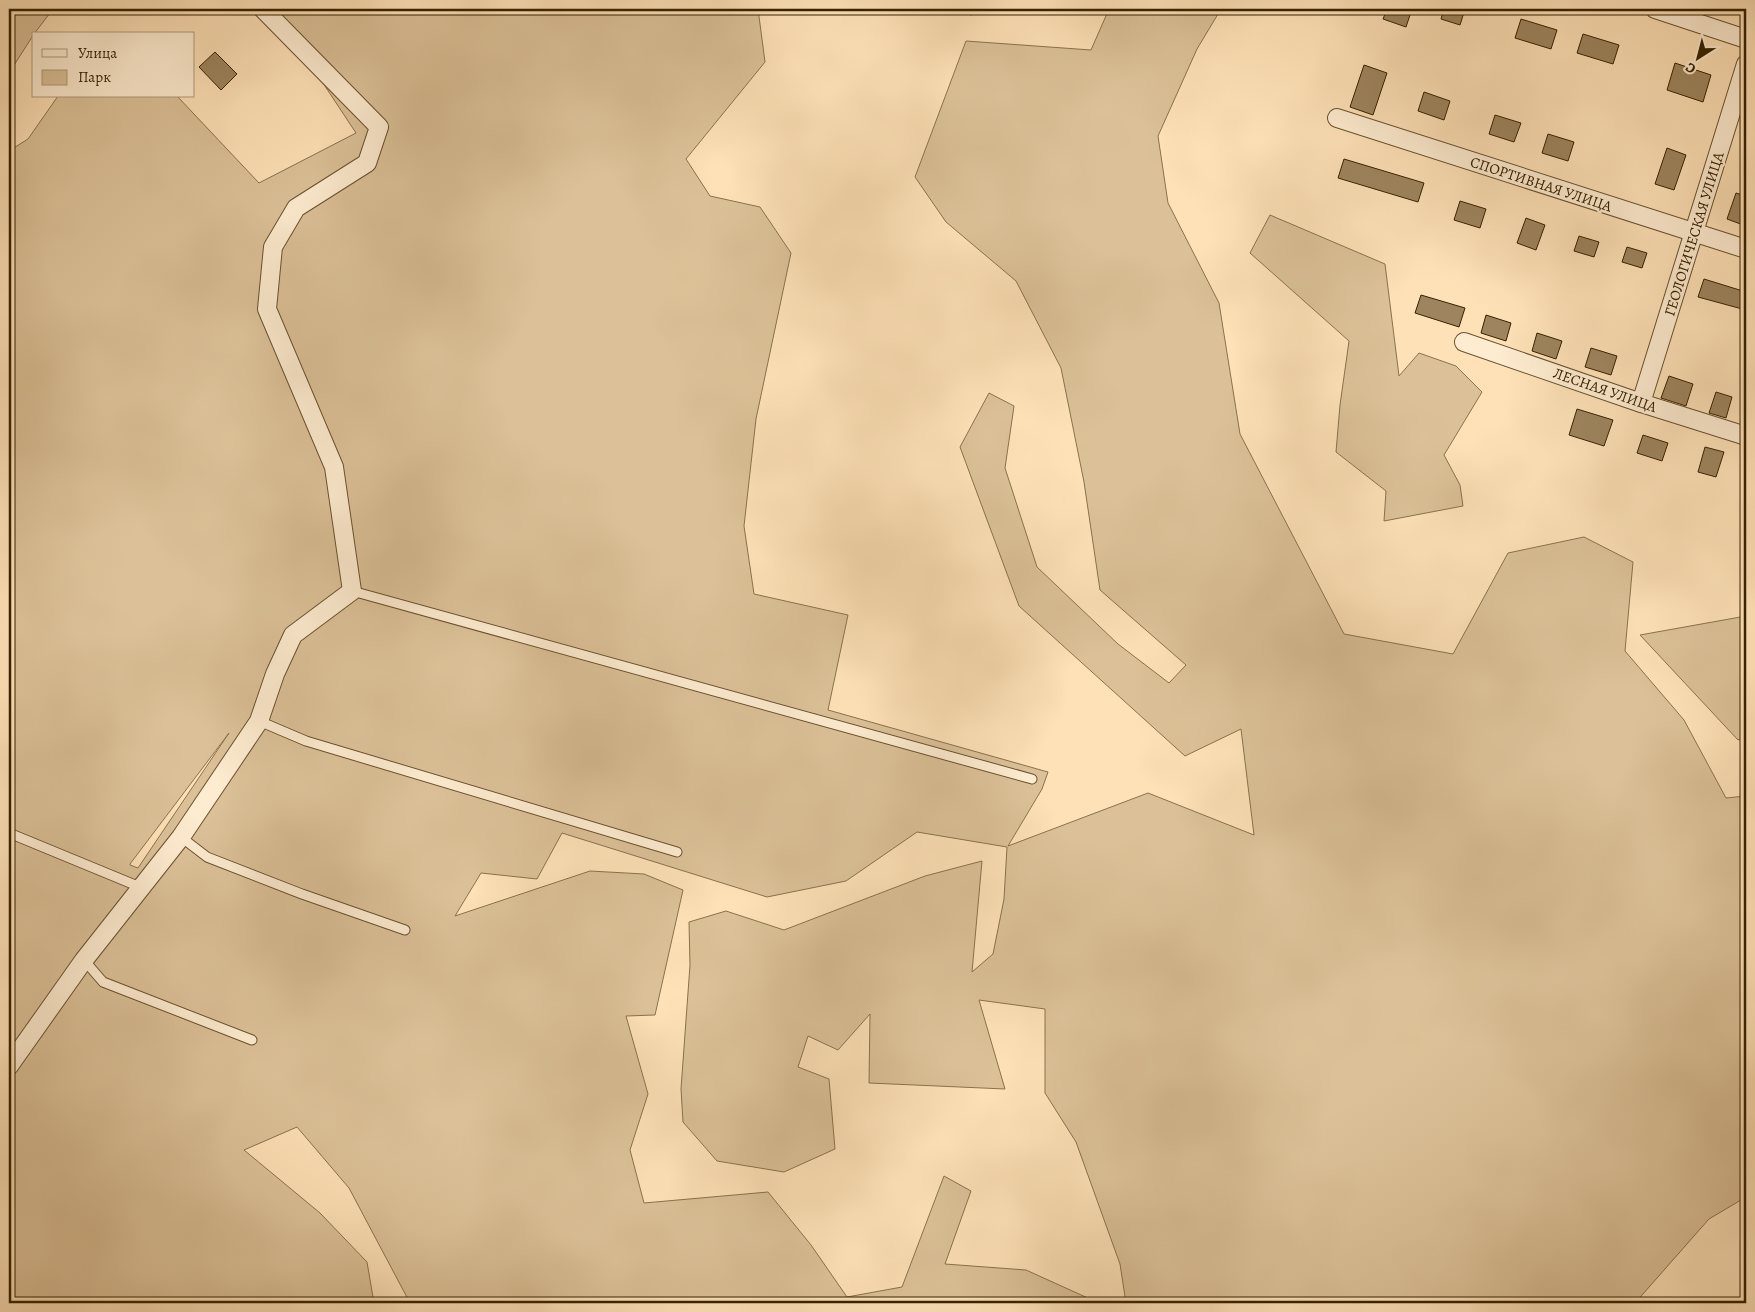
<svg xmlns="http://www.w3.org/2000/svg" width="1755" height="1312" viewBox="0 0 1755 1312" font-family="Alegreya,serif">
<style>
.green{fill:#dcc198;stroke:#8a724c;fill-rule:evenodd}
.building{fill:#9e855f;stroke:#372200}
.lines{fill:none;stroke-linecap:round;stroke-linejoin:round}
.lane-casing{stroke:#69522e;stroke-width:11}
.street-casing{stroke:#69522e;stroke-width:20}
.lane{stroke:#feecd0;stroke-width:9}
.street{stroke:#feecd0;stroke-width:18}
.labels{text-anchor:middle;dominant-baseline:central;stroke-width:4.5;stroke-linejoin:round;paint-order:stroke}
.street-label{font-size:15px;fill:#372200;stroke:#feecd0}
</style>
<rect width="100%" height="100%" fill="#fee1b7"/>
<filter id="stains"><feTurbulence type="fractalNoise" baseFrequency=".004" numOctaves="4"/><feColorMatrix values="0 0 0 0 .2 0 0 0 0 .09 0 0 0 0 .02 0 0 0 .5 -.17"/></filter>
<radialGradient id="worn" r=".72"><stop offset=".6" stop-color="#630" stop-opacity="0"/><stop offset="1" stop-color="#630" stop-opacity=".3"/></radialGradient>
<g class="green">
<path d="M9,9H53L34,34L9,73Z"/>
<path d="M274,9H758L765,62L686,159L710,196L760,207L791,253L756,419L744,526L754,594L848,615L828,710L1048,772L1042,789L1008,846L1148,793L1254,835L1241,729L1185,756L1019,606L960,447L989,393L1014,406L1005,468L1037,567L1118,644L1169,683L1186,665L1100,590L1084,482L1061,368L1016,281L946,222L915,177L966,41L1091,50L1109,9H1221L1197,49L1158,136L1168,203L1219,303L1240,434L1344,634L1453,654L1508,553L1584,537L1633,562L1625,651L1684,720L1726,798L1746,796V1197L1709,1219L1635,1303H1126L1120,1264L1076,1142L1045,1093V1009L979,1000L1005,1089L869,1083L870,1014L838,1050L808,1036L798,1067L829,1079L835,1149L784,1172L717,1161L683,1122L681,1089L690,965L689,922L726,911L784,930L925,876L982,861L972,972L993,954L1004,899L1007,847L917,832L846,881L767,897L562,833L537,879L481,873L455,916L590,871L644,874L683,890L655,1015L626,1016L648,1094L630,1150L644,1203L768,1192L811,1245L847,1297L902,1287L944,1176L971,1191L945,1264L1026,1270L1090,1299L1089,1303H410L349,1188L297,1127L244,1150L320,1213L367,1262L374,1303H9V151L28,139L58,96H177L259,183L356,133ZM229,733L138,868L130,865V864Z"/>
<path d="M968,9H1003L970,15Z"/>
<path d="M1270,215L1385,264L1399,376L1419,353L1456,366L1482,392L1444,455L1460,485L1463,506L1384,521L1386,491L1336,452L1340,405L1349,341L1250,253Z"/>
<path d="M1746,616V736L1738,740L1640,635Z"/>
</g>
<g class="building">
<path d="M1387,9H1412L1406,27L1383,19Z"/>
<path d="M1444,9H1465L1460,25L1441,19Z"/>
<path d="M1521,19L1557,30L1551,49L1515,38Z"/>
<path d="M1583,34L1619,45L1613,64L1577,53Z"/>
<path d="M215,52L237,74L221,90L199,67Z"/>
<path d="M1675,63L1711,75L1703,102L1667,90Z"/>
<path d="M1364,65L1387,73L1373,115L1350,107Z"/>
<path d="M1424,92L1450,101L1444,120L1418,111Z"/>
<path d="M1495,115L1521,123L1514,142L1489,134Z"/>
<path d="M1548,134L1574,142L1568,161L1542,153Z"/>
<path d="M1667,148L1686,155L1674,190L1655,184Z"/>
<path d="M1344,159L1424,183L1418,202L1338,178Z"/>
<path d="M1736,193L1746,196V226L1727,219Z"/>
<path d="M1460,201L1486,209L1480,228L1454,220Z"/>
<path d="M1526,218L1545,225L1536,250L1517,243Z"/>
<path d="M1579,236L1599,242L1594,257L1574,251Z"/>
<path d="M1627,247L1647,253L1642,268L1622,262Z"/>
<path d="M1704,279L1746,292V310L1698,297Z"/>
<path d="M1421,295L1465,308L1459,327L1415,313Z"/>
<path d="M1486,315L1511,323L1506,341L1481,333Z"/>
<path d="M1537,333L1562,341L1556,359L1532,351Z"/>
<path d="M1591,348L1617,356L1611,375L1585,367Z"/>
<path d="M1669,376L1693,384L1686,406L1661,398Z"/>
<path d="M1716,392L1732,397L1726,418L1709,413Z"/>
<path d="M1577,409L1613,420L1604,446L1569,435Z"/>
<path d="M1643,435L1668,443L1662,461L1637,453Z"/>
<path d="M1705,447L1724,452L1716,477L1698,472Z"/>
</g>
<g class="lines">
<defs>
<g id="lane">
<path d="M352,591L1032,779"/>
<path d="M259,721L306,741L677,852"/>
<path d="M9,833L140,887"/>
<path d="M181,837L207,857L302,894L405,930"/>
<path d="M84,960L103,982L252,1040"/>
</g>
<g id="street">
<path d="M1655,9L1746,39"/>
<path d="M1337,118L1746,249"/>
<path d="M1464,342L1641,403L1746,436"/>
<path d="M1641,403L1746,64"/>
<path d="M9,1066L84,960L181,837L259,721L275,674L293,635L352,591L334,467L267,309L273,247L296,208L367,163L379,127L263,9"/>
</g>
</defs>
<use href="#lane" class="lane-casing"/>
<use href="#street" class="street-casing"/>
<use href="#lane" class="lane"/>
<use href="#street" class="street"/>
</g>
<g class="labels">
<g class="street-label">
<text transform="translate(1541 184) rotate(18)">СПОРТИВНАЯ УЛИЦА</text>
<text transform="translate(1694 234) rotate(-73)">ГЕОЛОГИЧЕСКАЯ УЛИЦА</text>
<text transform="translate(1605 390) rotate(19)">ЛЕСНАЯ УЛИЦА</text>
</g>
</g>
<rect width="1755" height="1312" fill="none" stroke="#fee1b7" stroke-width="30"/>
<rect x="10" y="10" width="1735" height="1292" fill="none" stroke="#372200" stroke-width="2.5"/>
<rect x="15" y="15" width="1725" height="1282" fill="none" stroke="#372200"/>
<rect x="32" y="32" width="162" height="65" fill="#feecd0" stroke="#ae9b7d"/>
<rect x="42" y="49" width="25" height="8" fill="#feecd0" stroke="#ae9b7d"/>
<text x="78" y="58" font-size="15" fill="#372200">Улица</text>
<rect x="42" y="70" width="25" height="15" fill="#dcc198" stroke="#ae9b7d"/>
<text x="78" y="82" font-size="15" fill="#372200">Парк</text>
<g transform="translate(1698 58) rotate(216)" stroke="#feecd0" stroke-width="4" paint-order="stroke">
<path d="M0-4L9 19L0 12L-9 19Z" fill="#372200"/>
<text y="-8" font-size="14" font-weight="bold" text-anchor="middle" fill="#372200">С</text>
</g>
<rect width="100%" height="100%" filter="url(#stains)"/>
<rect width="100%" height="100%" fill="url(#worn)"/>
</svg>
